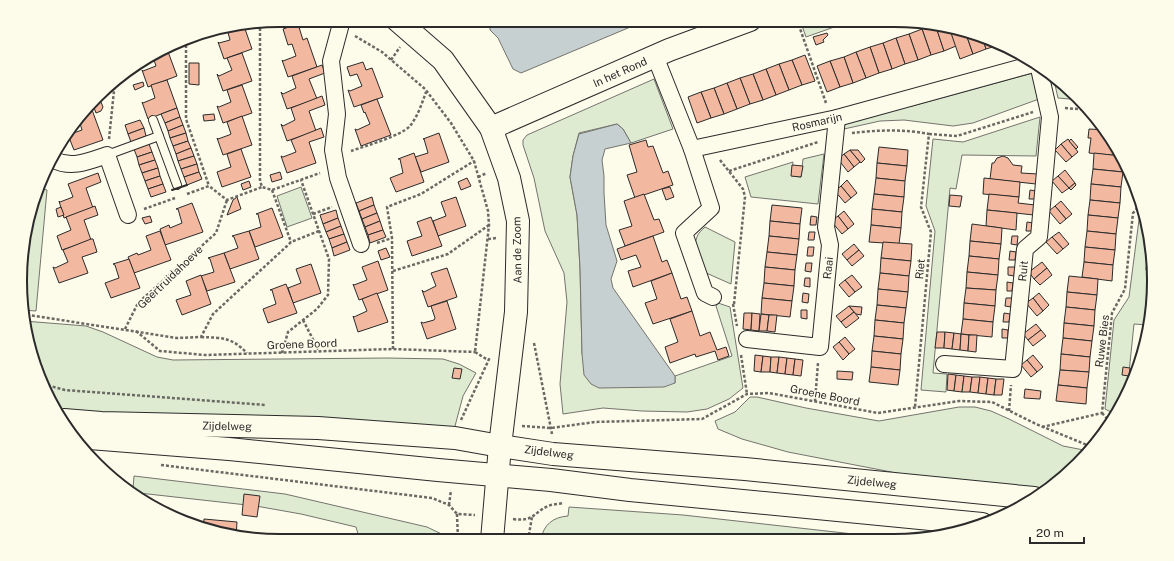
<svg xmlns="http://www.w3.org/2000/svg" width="1174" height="561" viewBox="0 0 1174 561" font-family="'Public Sans',sans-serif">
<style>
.green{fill:#deebd1;stroke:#74746e}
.water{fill:#c7d0d0;stroke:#74746e}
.building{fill:#f2b8a0;stroke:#2b2b2b}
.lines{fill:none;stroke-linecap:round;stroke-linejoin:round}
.lane-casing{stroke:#2b2b2b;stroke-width:10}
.street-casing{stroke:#2b2b2b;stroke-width:18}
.secondary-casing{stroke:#2b2b2b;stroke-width:24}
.path{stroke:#6a6964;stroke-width:2.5;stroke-dasharray:3 2;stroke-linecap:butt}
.lane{stroke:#fdfbea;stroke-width:8}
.street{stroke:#fdfbea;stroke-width:16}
.secondary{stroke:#fdfbea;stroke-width:22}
.wall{stroke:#2b2b2b;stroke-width:2}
.labels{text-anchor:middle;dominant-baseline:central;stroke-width:3;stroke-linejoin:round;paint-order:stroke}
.street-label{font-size:11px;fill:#2b2b2b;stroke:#fdfbea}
.rim{fill:none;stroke:#2b2b2b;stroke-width:2}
</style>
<rect width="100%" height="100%" fill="#fdfbea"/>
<g class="green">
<path d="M800,20H854L806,37Z"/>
<path d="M1033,73L1039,99L973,123L953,126L904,120L880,121L844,129V121L907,105L912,106Z"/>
<path d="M1053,76L1078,96L1081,100L1058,98Z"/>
<path d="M654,79L673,129L631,143L623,129L617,124L579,133L573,156L570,177L577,215L580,268L582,354L675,383V376L732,356L716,306L718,303L730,307L743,388L729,399L707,409L687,412L642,411L603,408L563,414L560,384L567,302L564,273L545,231L534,178L523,145V140L527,135Z"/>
<path d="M1040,117L1036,156L962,155L956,189L950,188L933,373L947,374L946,392L921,390L935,231L926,206L933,139L963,142Z"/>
<path d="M824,154L818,204L751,197L745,177L793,162L792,176L801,177L803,159Z"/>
<path d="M301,187L312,218L287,227L277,196Z"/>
<path d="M42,189L47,190L36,311L22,310L25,229Z"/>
<path d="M1140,212L1144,213L1149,230L1153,266L1148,325L1134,324L1127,392L1115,414L1105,409L1114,320L1129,297Z"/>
<path d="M705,227L735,242L731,284L704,272C701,262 692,247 697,237C698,233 702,230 705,227Z"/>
<path d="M24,321L86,326L103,332L157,357L173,360L387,358L443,359L459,364L476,373L463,396L451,441L63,418L47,396Z"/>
<path d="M750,397H757L806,408L879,421L959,407H975L991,411L1009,419L1063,446L1089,451L1052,487L1045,491L968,484L912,476L788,452L742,439L718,429L715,421L735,412Z"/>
<path d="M134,476L285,494L427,527L450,538V540L357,541L358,534L356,527L301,514L256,506L139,493L133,489Z"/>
<path d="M569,507L683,515L898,539L541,540C543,525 553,517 568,516Z"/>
</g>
<g class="water">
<path d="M493,20H647L521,73L513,69L498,38L490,30V24Z"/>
<path d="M617,124L623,129L631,143L605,149L602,160L604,176V193L606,225L617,261L611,279L613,288L675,376V383L664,387L599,388L591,384L584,375L582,354L580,268L577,215L570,177L573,156L579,134Z"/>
</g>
<g class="building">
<path d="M298,24L303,40L307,38L317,67L288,77L282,60L283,61L296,56L292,44L288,45L283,29Z"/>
<path d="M935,24L944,51L931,55L922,29Z"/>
<path d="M935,24L950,27L956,46L944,51Z"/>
<path d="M244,26L252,49L224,59L218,42L219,43L230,40L227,29Z"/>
<path d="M922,29L931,55L918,60L909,34Z"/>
<path d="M961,30L965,31L973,54L960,59L951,33Z"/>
<path d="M965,31L982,36L986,49L973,54Z"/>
<path d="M827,33L828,35L823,40L824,42L816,45L813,37Z"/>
<path d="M909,34L918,60L905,64L896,38Z"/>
<path d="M982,36L993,40L998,43L999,45L986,49Z"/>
<path d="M896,38L905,64L892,69L883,43Z"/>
<path d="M883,43L892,69L879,73L870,47Z"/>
<path d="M870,47L879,73L866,78L856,52Z"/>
<path d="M167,49L177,76L148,87L142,70L143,71L156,66L153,57Z"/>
<path d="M856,52L866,78L853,83L844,57Z"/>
<path d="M242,53L252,81L223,91L217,74L219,76L232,70L227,58Z"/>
<path d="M805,55L815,81L802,85L792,60Z"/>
<path d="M844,57L853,83L840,87L830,61Z"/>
<path d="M792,60L802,85L789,90L779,64Z"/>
<path d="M830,61L840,87L827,92L817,66Z"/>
<path d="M363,62L366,70L372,68L383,97L354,107L348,90L350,91L362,86L357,74L350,76L347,67Z"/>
<path d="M189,63H199V85L189,84Z"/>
<path d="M779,64L789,90L776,95L766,69Z"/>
<path d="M322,65L325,73L309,79L317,99L287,109L281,92L283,94L296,88L292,76Z"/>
<path d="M766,69L776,95L763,100L753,74Z"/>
<path d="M753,74L763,100L750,104L740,78Z"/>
<path d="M740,78L750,104L737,109L727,83Z"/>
<path d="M167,80L177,108L148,119L142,102L143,103L155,98L151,85Z"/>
<path d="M143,82L144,86L135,90L133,85Z"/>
<path d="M727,83L737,109L724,114L714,88Z"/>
<path d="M242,85L252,113L223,123L217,106L219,107L231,102L227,90Z"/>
<path d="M714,88L724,114L711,118L701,92Z"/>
<path d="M105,92L106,97L97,101Z"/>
<path d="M701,92L711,118L697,123L688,97Z"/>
<path d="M322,96L325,105L309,111L316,131L287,141L281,124L283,126L295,120L291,108Z"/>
<path d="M377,99L391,135L361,146L355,129L357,130L370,124L365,112L364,113L361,105Z"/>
<path d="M101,102L103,107L101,111L96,113L93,105Z"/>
<path d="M91,107L103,140L74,150L68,135L82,130L79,120Z"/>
<path d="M177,108L180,117L165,123L161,114Z"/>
<path d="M214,114L215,120L204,121L203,115Z"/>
<path d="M242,116L252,145L223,155L217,138L218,139L229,135L231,134L227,122Z"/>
<path d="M180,117L183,125L168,131L165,123Z"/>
<path d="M140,120L144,128L128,134L125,125Z"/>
<path d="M183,125L186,133L170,138L168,131Z"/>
<path d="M144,128L146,136L131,142L128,134Z"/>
<path d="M321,128L324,137L309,142L316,163L287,173L281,156L283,157L296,152L291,140Z"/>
<path d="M1089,129L1106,130L1110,136L1121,156L1089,153L1091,138H1088Z"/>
<path d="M186,133L188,141L173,146L170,138Z"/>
<path d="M439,133L449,162L421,172L415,157L428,153L424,139H423Z"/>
<path d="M1068,139L1078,152L1072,157L1061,144Z"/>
<path d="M1071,139L1078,147L1076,149L1069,141Z"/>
<path d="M646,140L648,147L653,146L663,173L668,171L673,185L635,198L627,175L637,172L629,145Z"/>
<path d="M188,141L191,148L176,154L173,146Z"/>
<path d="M149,144L152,152L137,157L134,149Z"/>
<path d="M1061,144L1072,157L1066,162L1055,150Z"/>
<path d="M879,147L908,150L907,166L877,163Z"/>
<path d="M191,148L194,156L178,161L176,154Z"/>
<path d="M241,149L251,177L222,187L217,172L231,167L227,154Z"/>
<path d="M850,150L860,162L854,167L844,154Z"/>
<path d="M850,150H858L865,159L861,163Z"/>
<path d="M152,152L155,160L139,165L137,157Z"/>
<path d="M414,153L424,182L396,192L390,178L403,173L400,159H398Z"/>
<path d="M1094,153L1121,156L1124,161L1123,172L1093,169Z"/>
<path d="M844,154L854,167L848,172L838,159Z"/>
<path d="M194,156L197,164L181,169L178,161Z"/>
<path d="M1003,156L1008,158L1013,165L1022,166L1021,173L1038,174L1036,184L990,179L992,163H994L997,158Z"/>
<path d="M155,160L158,168L142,173L139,165Z"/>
<path d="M877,163L907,166L905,181L876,178Z"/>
<path d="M197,164L199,172L184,177L181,169Z"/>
<path d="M792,165L803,166L801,177L791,176Z"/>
<path d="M158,168L160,176L145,181L142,173Z"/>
<path d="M1093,169L1123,172L1121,187L1091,184Z"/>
<path d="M1065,170L1075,183L1069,188L1058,176Z"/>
<path d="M199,172L202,179L187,185L184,177Z"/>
<path d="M280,172L282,179L272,182L270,175Z"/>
<path d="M98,173L101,182L86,188L93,208L64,218L59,201L60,202L73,197L68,184Z"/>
<path d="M160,176L163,184L148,189L145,181Z"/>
<path d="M1058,176L1069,188L1062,193L1052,181Z"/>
<path d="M467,178L471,186L461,190L458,182Z"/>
<path d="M876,178L905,181L904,197L874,194Z"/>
<path d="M984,178L1020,182L1019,197L983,194Z"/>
<path d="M847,180L857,193L851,198L841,186Z"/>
<path d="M249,181L251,187L243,190L241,184Z"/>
<path d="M1075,183L1076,185L1071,190L1069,188Z"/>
<path d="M163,184L166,192L151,197L148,189Z"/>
<path d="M1091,184L1121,187L1120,203L1090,200Z"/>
<path d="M841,186L851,198L845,203L835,191Z"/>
<path d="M670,187L674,197L666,200L662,189Z"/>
<path d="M1030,190L1036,191L1035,199H1029Z"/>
<path d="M644,194L654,220L659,219L664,232L625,246L619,230L632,226L624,201Z"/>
<path d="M874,194L904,197L902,212L872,209Z"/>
<path d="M989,194L1019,197L1018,203L1035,205L1034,215L987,210Z"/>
<path d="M950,195L962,196L960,207L949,206Z"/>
<path d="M237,197L241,209L227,215L233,200Z"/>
<path d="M372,197L374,205L359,211L356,203Z"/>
<path d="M456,197L466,226L438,236L433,221L446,216L441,202Z"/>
<path d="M1090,200L1120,203L1118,218L1088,215Z"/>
<path d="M1061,201L1072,214L1066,219L1055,206Z"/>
<path d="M192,203L203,232L165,245L160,229L169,225L170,228L182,223L178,209H176Z"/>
<path d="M374,205L377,213L362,219L359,211Z"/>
<path d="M772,205L802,208L800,224L770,221Z"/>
<path d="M95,206L98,215L84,220L91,240L62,250L57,236L71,230L66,217Z"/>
<path d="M1055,206L1066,219L1060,224L1049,211Z"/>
<path d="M61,207L64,215L58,217L56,209Z"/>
<path d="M272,208L283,237L255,247L249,231L261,227L258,214H256Z"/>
<path d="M872,209L902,212L901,228L871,225Z"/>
<path d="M336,210L338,218L323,224L320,215Z"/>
<path d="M987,210L1017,213L1016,230L986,226Z"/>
<path d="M844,211L854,224L848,229L838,216Z"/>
<path d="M377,213L380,221L365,227L362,219Z"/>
<path d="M1088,215L1118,218L1116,234L1087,231Z"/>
<path d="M150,216L152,222L145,224L142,218Z"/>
<path d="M811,216L817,217L816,225H810Z"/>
<path d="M838,216L848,229L842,234L831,221Z"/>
<path d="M431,217L442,246L412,256L407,241L422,236L417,222Z"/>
<path d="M338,218L341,226L326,232L323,224Z"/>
<path d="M380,221L383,230L368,235L365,227Z"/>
<path d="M770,221L800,224L799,239L769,236Z"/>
<path d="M1027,222L1033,223L1032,231H1026Z"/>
<path d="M972,224L1002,228L1001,244L970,241Z"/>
<path d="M871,225L901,228L899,244L869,242Z"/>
<path d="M341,226L344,234L329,239L326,232Z"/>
<path d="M383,230L386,237L370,243L368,235Z"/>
<path d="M160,231L171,260L134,273L128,257L137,253L138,255L151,250L146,236Z"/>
<path d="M249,231L259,259L230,269L224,253L238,248L234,237L232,236Z"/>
<path d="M1087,231L1116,234L1115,250L1085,247Z"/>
<path d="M809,232H815L814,240H808Z"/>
<path d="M1059,232L1069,244L1063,249L1052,237Z"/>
<path d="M344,234L347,242L332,248L329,239Z"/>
<path d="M653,236L662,262L667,260L672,273L633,287L628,271L641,267L636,255L621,260L617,249Z"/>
<path d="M769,236L799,239L797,255L767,252Z"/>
<path d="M1012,236H1018L1017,245L1011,244Z"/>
<path d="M1052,237L1063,249L1057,254L1046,242Z"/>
<path d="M91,239H93L97,252L82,257L88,273L59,283L53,267L55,268L68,262L63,250Z"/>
<path d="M970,241L1001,244L999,259L969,256Z"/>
<path d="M347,242L350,250L334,256L332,248Z"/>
<path d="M883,242L912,244L911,261L881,258Z"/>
<path d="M854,244L859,250L847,260L842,254Z"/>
<path d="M808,247H814L813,256H807Z"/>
<path d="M1085,247L1115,250L1113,265L1084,262Z"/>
<path d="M386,248L390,257L381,260L378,251Z"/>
<path d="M859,250L864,256L852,266L847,260Z"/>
<path d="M1010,251L1016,252L1015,260H1009Z"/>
<path d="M767,252L797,255L795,270L765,267Z"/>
<path d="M224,253L235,282L207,291L201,276L214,272L210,259L208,258Z"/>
<path d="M969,256L999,259L998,275L967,272Z"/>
<path d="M881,258L911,261L909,276L880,273Z"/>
<path d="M1147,258H1152V270H1146Z"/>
<path d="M129,259L140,288L111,298L105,283L119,278L115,265L113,264Z"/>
<path d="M378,261L388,290L359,300L353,284L354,285L367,280L362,267Z"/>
<path d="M1042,262L1047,268L1034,279L1029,272Z"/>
<path d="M1084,262L1113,265L1112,281L1082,277Z"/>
<path d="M806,263H812L811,272L805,271Z"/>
<path d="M311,264L321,293L293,303L288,288L301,283L296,269Z"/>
<path d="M765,267L795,270L794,286L764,283Z"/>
<path d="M1008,267H1015L1014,276L1008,275Z"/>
<path d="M447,268L457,297L428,307L422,290L424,292L436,286L431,273Z"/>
<path d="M1047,268L1052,275L1040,285L1034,279Z"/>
<path d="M967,272L998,275L996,290L966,288Z"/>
<path d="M672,273L681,299L687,297L692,311L653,324L645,303L657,299L651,281Z"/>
<path d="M880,273L909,276L908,292L878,289Z"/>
<path d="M201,275L211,304L182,315L176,300L191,295L186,281Z"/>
<path d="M852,275L862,287L855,292L845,280Z"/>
<path d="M1069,276L1098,279L1097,295L1067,292Z"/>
<path d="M805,278H810V287L804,286Z"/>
<path d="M845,280L855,292L849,297L839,285Z"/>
<path d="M1007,282L1013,283L1012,291H1007Z"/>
<path d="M764,283L794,286L792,301L762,298Z"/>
<path d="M286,284L297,313L268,323L263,309L276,304L272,290H270Z"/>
<path d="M966,288L996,290L995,306L964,303Z"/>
<path d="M878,289L908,292L906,308L877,305Z"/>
<path d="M1067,292L1097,295L1095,310L1066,307Z"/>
<path d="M377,293L388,322L358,332L353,316L354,317L367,311L362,299Z"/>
<path d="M803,293L809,294L808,303L802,302Z"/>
<path d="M1039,293L1049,305L1043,311L1033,298Z"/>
<path d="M762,298L792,301L790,317L761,314Z"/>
<path d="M1006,298H1012L1011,307L1005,306Z"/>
<path d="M1033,298L1043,311L1037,316L1026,303Z"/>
<path d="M447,301L456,329L427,339L421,322L423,323L434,320L435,318L431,306Z"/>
<path d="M964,303L995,306L993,322L963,319Z"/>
<path d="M877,305L906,308L904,323L875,320Z"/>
<path d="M849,306L854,312L841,322L836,316Z"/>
<path d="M849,306L862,307L861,315L856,314Z"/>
<path d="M1066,307L1095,310L1094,326L1064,323Z"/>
<path d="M801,310H807V319L801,318Z"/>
<path d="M692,311L700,336L710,332L717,350L726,347L729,356L718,360L715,351L696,357L695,354L670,363L665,347L678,342L670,319Z"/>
<path d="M854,312L859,318L846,328L841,322Z"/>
<path d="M744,313H752L751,330L743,329Z"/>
<path d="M752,313L760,314L759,331L751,330Z"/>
<path d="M1004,313L1010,314L1009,322H1003Z"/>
<path d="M761,314L769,315L767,331H759Z"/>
<path d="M769,315H777L775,332L767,331Z"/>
<path d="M963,319L993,322L992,337L961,334Z"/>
<path d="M875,320L904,323L903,339L874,336Z"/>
<path d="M1064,323L1094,326L1092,341L1063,338Z"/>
<path d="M1036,324L1041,330L1028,340L1023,334Z"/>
<path d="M1002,329L1008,330V338H1002Z"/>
<path d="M1041,330L1046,336L1033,346L1028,340Z"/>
<path d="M937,332H945L944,348H935Z"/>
<path d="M945,332L954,333L952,349L944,348Z"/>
<path d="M954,333L961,334L960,350L952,349Z"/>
<path d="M961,334L969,335L968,351L960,350Z"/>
<path d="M969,335H977L976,352L968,351Z"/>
<path d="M874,336L903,339L901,354L872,351Z"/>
<path d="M845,337L855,349L849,354L839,342Z"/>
<path d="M1063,338L1092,341L1090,357L1061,354Z"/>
<path d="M839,342L849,354L843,360L833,347Z"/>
<path d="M872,351L901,354L900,370L871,367Z"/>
<path d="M1061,354L1090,357L1089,372L1060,370Z"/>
<path d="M755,355L763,356L761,372L754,371Z"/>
<path d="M1033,355L1043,367L1037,372L1027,360Z"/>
<path d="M763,356L771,357L770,372H761Z"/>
<path d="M771,357H779L777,373L770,372Z"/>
<path d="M779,357L787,358L785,374L777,373Z"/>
<path d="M787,358L795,359L793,375L785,374Z"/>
<path d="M795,359L803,360L801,376L793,375Z"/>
<path d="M1027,360L1037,372L1031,377L1021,365Z"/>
<path d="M871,367L900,370L898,385L869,382Z"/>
<path d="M1123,367L1130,368L1129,376L1122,375Z"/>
<path d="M454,368L462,369L460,379L452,378Z"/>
<path d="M1060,370L1089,372L1087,388L1058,385Z"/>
<path d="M837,371L853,372L852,380L837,379Z"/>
<path d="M948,374L956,375L954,391L947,390Z"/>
<path d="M956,375L964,376L962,392L954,391Z"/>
<path d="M964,376L972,377L970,392H962Z"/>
<path d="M972,377H980L978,393L970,392Z"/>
<path d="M980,377L988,378L986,394L978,393Z"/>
<path d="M988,378L996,379L994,395L986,394Z"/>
<path d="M996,379H1004L1002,395H994Z"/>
<path d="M1058,385L1087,388L1086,404L1056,401Z"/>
<path d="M1025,389L1041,391L1040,399L1024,398Z"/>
<path d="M244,494L260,496L257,517L242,515Z"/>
<path d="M204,519L237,522L236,537L203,528Z"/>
</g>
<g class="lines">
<defs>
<g id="lane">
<path d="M153,120L177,185"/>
<path d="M107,155L159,136"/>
</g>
<g id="street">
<path d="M342,20L331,61L337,114L333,150L338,178L361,244"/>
<path d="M655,56L692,149L837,118L1037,63"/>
<path d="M692,149L711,208L684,233L705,293L713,297"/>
<path d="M54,160C72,169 89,161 107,155L128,215"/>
<path d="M747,339L820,347L830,245L826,227L837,118"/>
<path d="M944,364L1013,369L1025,249L1039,237L1050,117L1038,64"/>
</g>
<g id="secondary">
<path d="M397,20L443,60L491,128L509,178L518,221L516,312L500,446L492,540"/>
<path d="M491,128L669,50L750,20"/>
<path d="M64,420L101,423L318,428L455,438L500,446L553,454L745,469L1034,498"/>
<path d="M77,437L229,449L438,470L551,480L630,490L982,524"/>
</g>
</defs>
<use href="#lane" class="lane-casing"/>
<use href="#street" class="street-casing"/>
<use href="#secondary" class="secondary-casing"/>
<g class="path">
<path d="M797,20L826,103"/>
<path d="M260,23V181L262,187L272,190L320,173"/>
<path d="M355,36L382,52L425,89L451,123L474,161L488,211L489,225L475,352"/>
<path d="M186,40V119L209,186"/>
<path d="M391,60L400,47"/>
<path d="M1065,108L1089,110"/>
<path d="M852,133C876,130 906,129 929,134L921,207L931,232L915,407"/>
<path d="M929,134L957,136L1033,112"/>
<path d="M109,139L115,81"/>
<path d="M351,151C365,146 401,136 410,126C418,116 422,103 426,92"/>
<path d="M720,160L743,189L745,197L734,304"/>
<path d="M729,171L818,142"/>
<path d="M478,177L487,173"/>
<path d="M272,190L291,242"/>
<path d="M187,194L209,186L227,200L262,187"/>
<path d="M144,209L175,198"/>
<path d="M313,214L332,207"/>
<path d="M488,239L497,238"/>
<path d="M377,243L392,238"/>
<path d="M393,271L448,254L489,225"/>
<path d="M733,304L737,326"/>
<path d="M22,314L177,338L201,337L213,314L287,246L291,242L319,231"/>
<path d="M303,320L319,351"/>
<path d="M125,329L138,303L216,233L227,200"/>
<path d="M136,331L160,351L205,355L393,349L475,352"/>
<path d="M201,337C223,338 231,337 247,353"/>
<path d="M534,343L552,434"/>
<path d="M393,349L392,238L387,207L421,194L474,161"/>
<path d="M475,352L488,360"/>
<path d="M282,353L288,332L317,309L328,295L329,259L301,180"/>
<path d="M741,355L747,394"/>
<path d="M43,384L65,390L266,405"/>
<path d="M815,401L818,363"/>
<path d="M1009,411L1011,385"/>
<path d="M1102,413L1110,422"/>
<path d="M461,420L490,357"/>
<path d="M522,426L551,428L595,422L702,419L747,394L769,393L878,413L959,401L992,402L1036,424L1092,447"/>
<path d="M1042,427L1102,413L1112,313L1125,289L1133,213L1141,204"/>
<path d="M161,465L432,498L449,505L457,514L475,515"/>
<path d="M449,505L451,490"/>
<path d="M457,514L458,540"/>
<path d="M513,519C534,522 533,513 548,506C553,504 559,504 564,503"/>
<path d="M528,540L532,517"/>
</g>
<use href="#lane" class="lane"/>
<use href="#street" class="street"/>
<use href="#secondary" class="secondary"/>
<path class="wall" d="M172,190L187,185"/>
</g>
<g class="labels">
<g class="street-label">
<text transform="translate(620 72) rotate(-24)">In het Rond</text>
<text transform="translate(817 122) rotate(-13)">Rosmarijn</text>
<text transform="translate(517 250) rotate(-91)">Aan de Zoom</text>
<text transform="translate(828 268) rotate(-84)">Raai</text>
<text transform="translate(920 269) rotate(-85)">Riet</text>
<text transform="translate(1023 271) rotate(-84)">Ruit</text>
<text transform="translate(170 277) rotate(-44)">Geertruidahoeve</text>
<text transform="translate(1102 341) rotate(-83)">Ruwe Bies</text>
<text transform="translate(302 344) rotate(-2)">Groene Boord</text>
<text transform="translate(825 395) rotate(11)">Groene Boord</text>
<text transform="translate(227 426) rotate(1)">Zijdelweg</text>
<text transform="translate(549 452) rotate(7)">Zijdelweg</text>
<text transform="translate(872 482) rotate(6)">Zijdelweg</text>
</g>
</g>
<path d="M0 0H1174V561H0ZM280 27H894A253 253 0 0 1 1147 280V281A253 253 0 0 1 894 534H280A253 253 0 0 1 27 281V280A253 253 0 0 1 280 27Z" fill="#fdfbea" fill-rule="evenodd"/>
<path class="rim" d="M280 27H894A253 253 0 0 1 1147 280V281A253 253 0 0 1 894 534H280A253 253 0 0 1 27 281V280A253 253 0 0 1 280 27Z"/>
<path d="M1030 537v6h54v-6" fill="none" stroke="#2b2b2b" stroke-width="2"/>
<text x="1036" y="537" font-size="12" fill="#2b2b2b" stroke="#fdfbea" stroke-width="3" paint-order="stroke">20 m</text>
</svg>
